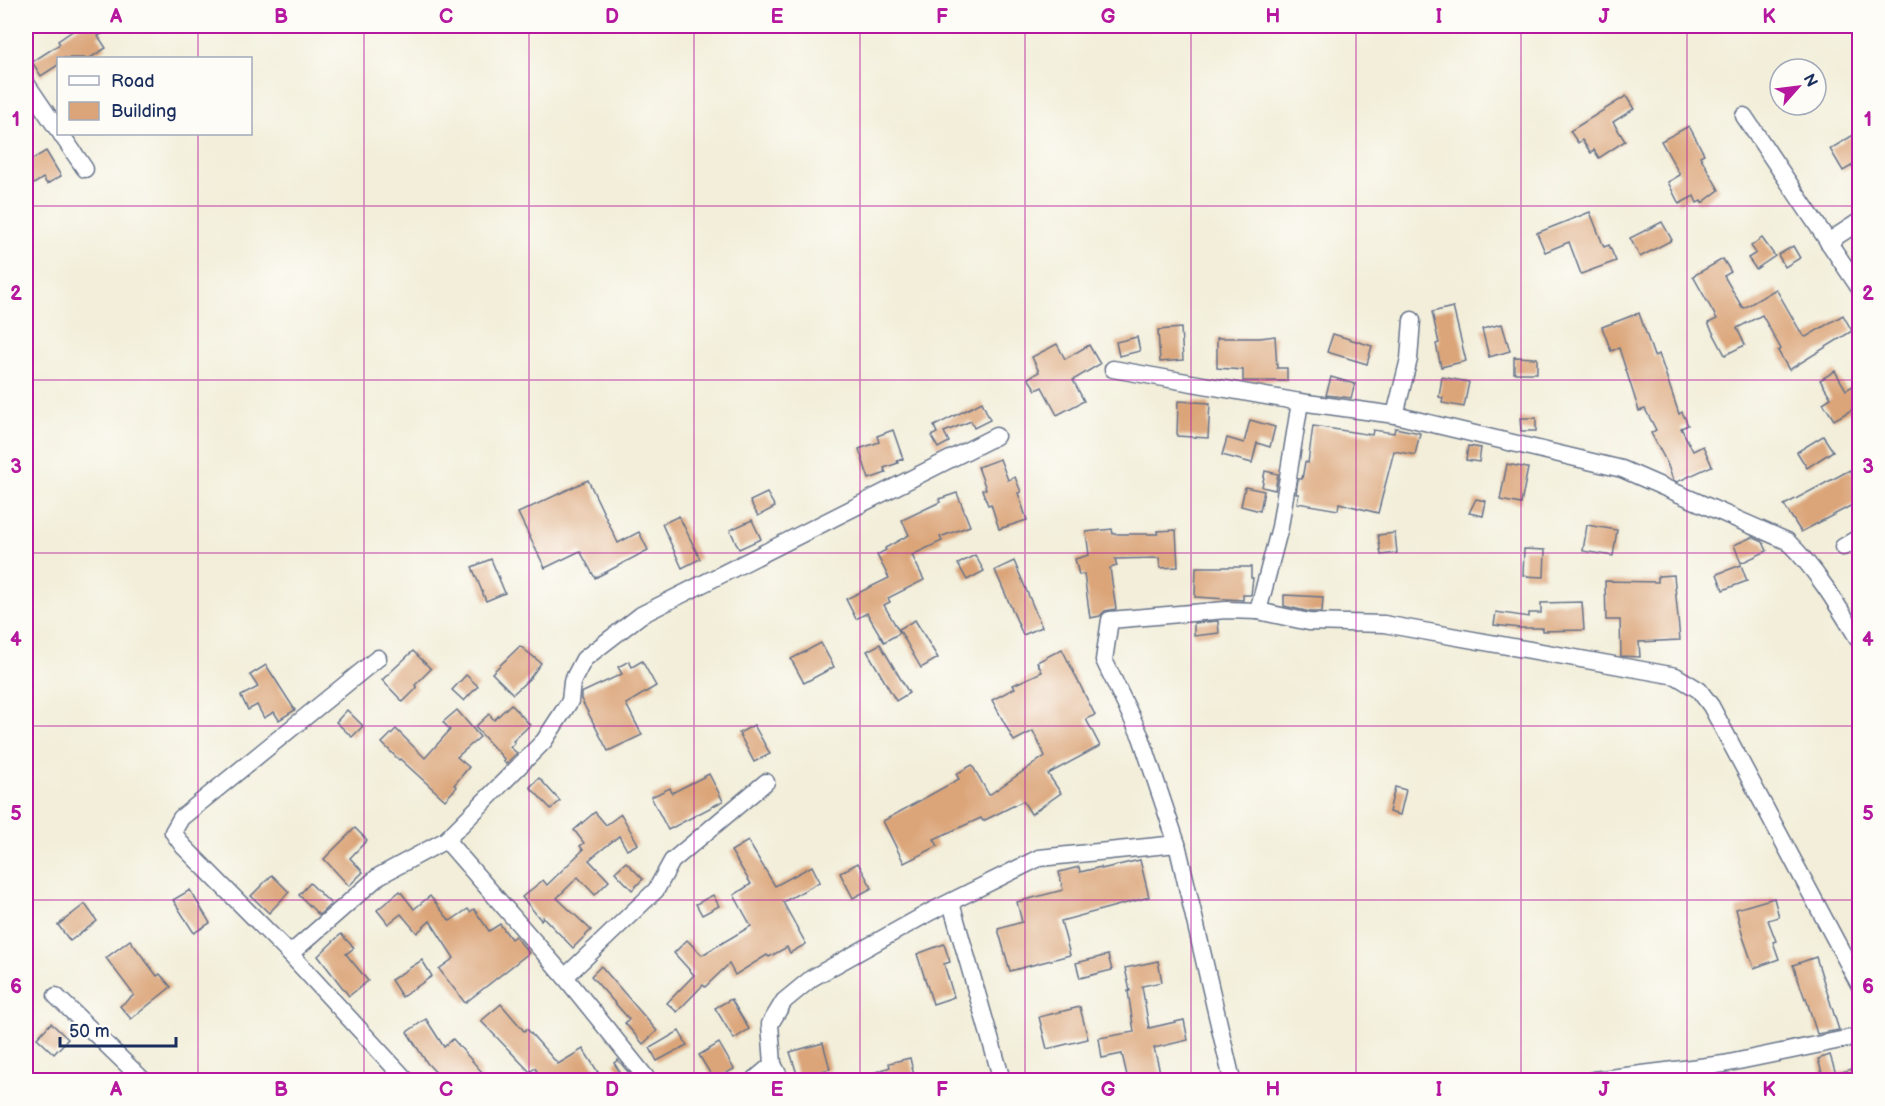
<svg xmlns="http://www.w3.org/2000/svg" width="1885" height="1106" viewBox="0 0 1885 1106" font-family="'Balsamiq Sans',sans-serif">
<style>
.building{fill:#dba579}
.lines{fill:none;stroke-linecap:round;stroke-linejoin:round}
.street-casing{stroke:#667289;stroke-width:19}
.street{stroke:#fff;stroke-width:16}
.grid{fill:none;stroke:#b5179e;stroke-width:1.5;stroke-opacity:0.55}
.neatline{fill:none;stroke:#b5179e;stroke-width:2}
.grid-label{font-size:20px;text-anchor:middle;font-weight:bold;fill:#b5179e}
</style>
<rect width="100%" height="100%" fill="#fdfcf7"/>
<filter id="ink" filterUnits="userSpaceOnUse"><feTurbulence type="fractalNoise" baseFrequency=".0167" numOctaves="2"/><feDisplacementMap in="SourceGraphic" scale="12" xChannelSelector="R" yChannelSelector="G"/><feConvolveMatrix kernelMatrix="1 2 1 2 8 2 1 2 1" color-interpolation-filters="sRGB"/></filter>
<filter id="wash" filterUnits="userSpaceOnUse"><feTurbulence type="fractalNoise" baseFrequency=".008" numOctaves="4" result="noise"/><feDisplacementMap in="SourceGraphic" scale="24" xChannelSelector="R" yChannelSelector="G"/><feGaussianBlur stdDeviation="1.35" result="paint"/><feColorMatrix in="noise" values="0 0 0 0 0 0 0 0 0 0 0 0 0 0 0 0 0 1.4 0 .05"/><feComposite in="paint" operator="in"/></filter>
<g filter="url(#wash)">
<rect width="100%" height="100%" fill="#f2eed9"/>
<g id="blocks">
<g class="building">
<path d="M80,26H97L102,34L98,36L106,48L90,58H58V65L41,76L32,62L60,44L58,41Z"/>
<path d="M1626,96L1634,109L1613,122L1625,141L1599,158L1594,150L1591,153L1582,140L1578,143L1570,131Z"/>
<path d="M1689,126L1704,154L1700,156L1719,190L1702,203L1701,201L1697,203L1694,196L1679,204L1668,182L1680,175L1661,141Z"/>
<path d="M1860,131V161L1843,171L1830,149Z"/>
<path d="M46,151L61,176L47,184L43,178L26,189V163Z"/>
<path d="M1590,212L1604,247L1609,245L1616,261L1581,274L1569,242L1545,252L1537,233Z"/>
<path d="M1662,222L1672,240L1640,257L1630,238Z"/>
<path d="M1762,238L1775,256L1756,269L1748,258L1756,253L1751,246Z"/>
<path d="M1793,246L1800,258L1785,267L1778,255Z"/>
<path d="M1723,259L1731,272L1724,276L1742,307L1744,308L1776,289L1803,336L1806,337L1843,315L1852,331L1789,370L1778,351L1781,349L1762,315L1737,328L1745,345L1725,355L1708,323L1717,319L1693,276Z"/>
<path d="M1453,307L1466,361L1441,367L1436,344L1439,343L1432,312Z"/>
<path d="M1639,313L1654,356L1659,354L1679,414L1682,412L1688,425L1681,428L1693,451L1703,446L1712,466L1677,482L1673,480L1667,463L1651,433L1656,430L1645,409L1639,411L1619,348L1611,351L1602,327Z"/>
<path d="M1502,324L1510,351L1489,357L1482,329Z"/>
<path d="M1181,328L1183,360L1160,362L1158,330Z"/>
<path d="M1333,334L1372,346L1367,364L1327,352Z"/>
<path d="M1275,336L1277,368H1287V381H1243V370L1217,368V338H1260Z"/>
<path d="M1137,337L1140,351L1119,356L1116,342Z"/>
<path d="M1057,344L1065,359L1089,345L1100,364L1073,380L1084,401L1057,415L1042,387L1036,390L1028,378L1039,372L1032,357Z"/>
<path d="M1514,357L1537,358V373H1514Z"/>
<path d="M1835,371L1846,390L1860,382V405L1834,420L1823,403L1831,398L1820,380Z"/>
<path d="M1331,377L1355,384L1351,398L1326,395Z"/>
<path d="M1442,377L1469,382L1464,407L1442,403L1443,398L1439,397Z"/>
<path d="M1178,401L1210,403L1208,438L1177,436Z"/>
<path d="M982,402L990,420L974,428L971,421L944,432L949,442L938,448L931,436L937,433L934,426Z"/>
<path d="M1520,418H1536V431H1521Z"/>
<path d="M1250,420L1275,427L1270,447L1257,443L1252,463L1222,455L1227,438L1244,443Z"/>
<path d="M1313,426L1372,435L1373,430L1394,433L1395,428L1420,433L1415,455L1394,451L1378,513L1339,503L1338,510L1297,503L1299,494H1296L1298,479H1302L1305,462L1308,463Z"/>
<path d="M893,430L903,459L897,461L898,463L884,468L886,473L869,479L859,449L879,442L877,436Z"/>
<path d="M1823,436L1833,451L1807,468L1797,452Z"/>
<path d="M1468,446L1481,448L1479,462L1466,460Z"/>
<path d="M1000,459L1008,480L1015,477L1021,492L1018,493L1027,520L999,529L991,504L988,505L982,490L986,489L978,467Z"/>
<path d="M1507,464L1528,468L1521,504L1500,500Z"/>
<path d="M1850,470L1860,486V501L1801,532L1784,505Z"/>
<path d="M1265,471L1278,474L1275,490L1262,487Z"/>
<path d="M588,480L618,543L639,532L648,550L595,578L580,551L545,568L518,513Z"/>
<path d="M1245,487L1264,491L1260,511L1241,506Z"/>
<path d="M767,493L775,507L758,516L750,501Z"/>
<path d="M957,493L970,526L940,537L942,541L912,555L924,580L888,598L890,602L884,605L900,633L884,642L867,613L856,619L846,599L889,578L877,555L886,550L885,548L909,535L902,520L940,502L939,499Z"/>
<path d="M1476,499L1486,501L1483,516L1469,513Z"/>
<path d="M679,516L700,559L682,568L662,524Z"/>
<path d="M752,520L761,539L739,549L730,530Z"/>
<path d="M1587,525L1617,530L1613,556L1583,551Z"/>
<path d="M1112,529L1113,534H1158L1157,531L1176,530L1178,567L1160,568L1159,558L1115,559L1117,566L1110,568L1116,609L1105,611L1100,616L1090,618L1084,574L1079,575L1075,559L1089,555L1086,532Z"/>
<path d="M1395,533L1397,553L1381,555L1378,535Z"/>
<path d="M1752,537L1763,542L1767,551L1741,563L1734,545Z"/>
<path d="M1524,549L1545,550L1544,577L1523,576Z"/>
<path d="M975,555L984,571L967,580L958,564Z"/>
<path d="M491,559L505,593L486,601L472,567Z"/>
<path d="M1014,561L1042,627L1023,635L995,570Z"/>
<path d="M1741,565L1747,581L1723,590L1717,574Z"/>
<path d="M1196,567H1251V578H1253L1251,595H1243V600L1195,597Z"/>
<path d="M1674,575L1680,640L1639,642L1640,657L1621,656L1620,620H1606L1605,581L1658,582V576Z"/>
<path d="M1284,595L1323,597L1322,612H1310L1284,606Z"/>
<path d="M1582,602L1584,630L1542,631V628H1520L1494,625L1496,612L1529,617V613H1541V603Z"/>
<path d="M915,620L938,658L921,668L899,629Z"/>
<path d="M1218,621L1219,633L1194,636V623Z"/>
<path d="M821,643L834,667L804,683L791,659Z"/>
<path d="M880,644L909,693L896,701L867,651Z"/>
<path d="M520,646L541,663L530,678L513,694L492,673Z"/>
<path d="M1062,649L1095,715L1086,719L1100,746L1048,774L1061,793L1031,814L1023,801L983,821L981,818L934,839L938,846L904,863L883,821L959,779L956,774L972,765L989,795L1045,756L1033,731L1014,741L992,700L1015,688L1013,685L1042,672L1037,662Z"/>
<path d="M413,651L431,669L415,685L417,688L403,702L382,680Z"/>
<path d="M629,661L632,667L642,661L656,686L626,704L642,735L608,751L581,699V693L622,674L618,667Z"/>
<path d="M266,665L295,710L279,720L274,712L264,718L257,705L248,710L241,696L258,687L250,675Z"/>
<path d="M466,675L478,686L464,701L452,690Z"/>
<path d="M511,704L530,725L513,741L515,743L510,747L517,753L506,764L503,761L505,760L475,727L489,714L494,720Z"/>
<path d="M347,710L363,726L352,737L336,722Z"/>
<path d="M457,710L480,737L457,757L469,767L454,785L457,787L445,800L400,759L399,760L382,743L396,729L425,758L450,730L443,722Z"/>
<path d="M754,725L770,754L754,762L739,733Z"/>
<path d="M709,774L723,801L668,830L651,797L670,788L672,793Z"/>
<path d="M539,778L560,801L551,809L530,787Z"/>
<path d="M1395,787L1406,790L1400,815L1389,812Z"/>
<path d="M595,812L606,825L621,814L638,844L627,850L619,836L589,860L609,881L595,895L578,877L557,898L591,930L573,948L543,917L541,920L522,897L543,880L547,885L583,850L580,846L584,843L574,830Z"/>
<path d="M355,828L367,840L350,858L363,872L349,886L324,859Z"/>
<path d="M748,841L775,886L812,866L820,882L783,902L806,944L790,953L787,947L769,957L767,955L735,975L729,964L705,987L703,985L677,1012L667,1003L694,975L674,953L687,940L702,955L751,926L734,895L751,884L731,851Z"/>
<path d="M1140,860L1149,897L1061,921L1070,955L1010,971L998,929L1022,922L1017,902L1063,890L1059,872L1079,867L1080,872L1101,867V869Z"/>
<path d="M626,862L643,879L632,890L615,872Z"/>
<path d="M858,863L872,888L853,898L840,873Z"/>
<path d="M272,875L289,892L269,913L251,896Z"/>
<path d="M310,883L331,904L319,915L299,895Z"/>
<path d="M190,890L210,923L194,933L173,900Z"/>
<path d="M400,891L414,909L430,896L450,921L468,909L470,912L474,909L489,931L500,924L511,939L515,936L529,953L465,1003L439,969L454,958L430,921L417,933L401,914L388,924L377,910Z"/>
<path d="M713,895L719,906L702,915L696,904Z"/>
<path d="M1774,898L1779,917L1768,920L1776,941L1773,942L1779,959L1754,968L1743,937L1736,909Z"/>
<path d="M85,904L97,921L70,941L58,925Z"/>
<path d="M341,934L354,948L346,954L368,981L349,996L318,956Z"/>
<path d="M130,940L157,976L160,974L171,987L131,1019L120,1006L134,995L106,958Z"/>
<path d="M944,944L950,962L944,964L954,997L933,1004L917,954Z"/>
<path d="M1108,955L1112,970L1080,978L1076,963Z"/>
<path d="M1816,957L1839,1030L1817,1034L1806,998L1805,999L1793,965Z"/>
<path d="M422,960L432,976L402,997L391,980Z"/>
<path d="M1158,961L1162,982L1142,986L1149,1028L1184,1020L1188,1040L1154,1048L1162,1080H1128L1122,1054L1102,1058L1099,1038L1134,1032L1128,991H1130L1125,968Z"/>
<path d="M601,966L657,1031L643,1044L625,1023L629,1019L591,976Z"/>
<path d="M731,999L749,1029L734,1039L715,1008Z"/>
<path d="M501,1004L524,1031L527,1029L558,1064L583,1049L598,1072L585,1080H542L535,1068L530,1072L481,1021Z"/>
<path d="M1080,1007L1088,1039L1047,1049L1039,1017Z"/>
<path d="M426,1019L444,1047L453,1039L482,1072L479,1074L484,1080H443L427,1063L407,1032Z"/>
<path d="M51,1023L68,1039L54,1054L37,1038Z"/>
<path d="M679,1031L687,1045L657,1061L650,1048Z"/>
<path d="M719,1043L734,1069L714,1080L699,1055Z"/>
<path d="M823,1043L830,1069L798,1077L790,1052Z"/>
<path d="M1830,1055L1836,1074L1860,1066V1080H1824L1818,1059Z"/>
<path d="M910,1058L915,1080H856V1079L890,1067L889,1063Z"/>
<path d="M618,1060L635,1080H625L614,1063Z"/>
</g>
</g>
</g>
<g filter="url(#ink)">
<use href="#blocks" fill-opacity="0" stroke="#667289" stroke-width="1.5"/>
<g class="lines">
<defs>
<g id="street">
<path d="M26,83L58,130"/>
<path d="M1744,116L1860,289"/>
<path d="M61,134L85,169"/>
<path d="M1828,242L1860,221"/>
<path d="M1113,369L1300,402L1395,415L1622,469L1787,541C1817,570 1838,606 1860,642"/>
<path d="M1395,415L1409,359L1412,320"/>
<path d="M1843,547L1860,537"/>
<path d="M1258,611L1280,527L1300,402"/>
<path d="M446,840L565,977L648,1080"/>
<path d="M951,903L1002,1080"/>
<path d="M290,954L183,846L173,832L181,818L378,658"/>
<path d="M565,977L656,890L672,861L766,782"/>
<path d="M56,996L143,1080"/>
<path d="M406,1080L290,954L379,876L446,840L544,741L570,701L572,682L584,659L641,615L996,436"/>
<path d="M754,1080L773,1064"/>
<path d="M781,1080L773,1064L770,1024L784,1001L812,978L930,912L1039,858L1177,844"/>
<path d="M1232,1080L1177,844L1141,737L1104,660L1110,620L1226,610L1258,611L1309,622L1384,624L1676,676L1699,690L1711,706L1860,986"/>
<path d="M1593,1080L1724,1064L1860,1036"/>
</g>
</defs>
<use href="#street" class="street-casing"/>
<use href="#street" class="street"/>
</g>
</g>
<path class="grid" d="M198,26V58M364,26V1080M529,26V1080M694,26V1080M860,26V1080M1025,26V1080M1191,26V1080M1356,26V1080M1521,26V1080M1687,26V1080M198,134V1080M26,206H1860M26,380H1860M26,553H1860M26,726H1860M26,900H1860"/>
<rect width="1885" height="1106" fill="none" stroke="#fdfcf7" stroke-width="66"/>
<rect x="57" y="57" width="195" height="78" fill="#fdfcf7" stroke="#a3aaba" stroke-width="1.5"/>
<rect x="69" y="76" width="30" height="9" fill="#ffffff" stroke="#a3aaba" stroke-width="1.5"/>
<text x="111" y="87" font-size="18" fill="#1b2f5e">Road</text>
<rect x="69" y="102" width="30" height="18" fill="#dba579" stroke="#a3aaba" stroke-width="1.5"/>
<text x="111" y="117" font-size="18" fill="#1b2f5e">Building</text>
<g transform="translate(1798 87) rotate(62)"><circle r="28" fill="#fdfcf7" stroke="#a3aaba" stroke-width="1.5"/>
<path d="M0-4.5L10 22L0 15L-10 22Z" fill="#b5179e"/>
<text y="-9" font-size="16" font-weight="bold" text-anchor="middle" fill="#1b2f5e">N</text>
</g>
<path d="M60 1037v9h116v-9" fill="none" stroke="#1b2f5e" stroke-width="3"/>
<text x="69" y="1037" font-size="18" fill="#1b2f5e" stroke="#fdfcf7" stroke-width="4.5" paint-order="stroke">50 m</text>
<rect x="33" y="33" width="1819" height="1040" class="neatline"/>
<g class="grid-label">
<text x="116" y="23">A</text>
<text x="281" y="23">B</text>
<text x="446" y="23">C</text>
<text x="612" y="23">D</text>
<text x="777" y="23">E</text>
<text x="942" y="23">F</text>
<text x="1108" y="23">G</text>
<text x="1273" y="23">H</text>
<text x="1439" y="23">I</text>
<text x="1604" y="23">J</text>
<text x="1769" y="23">K</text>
<text x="16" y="126">1</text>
<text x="1868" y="126">1</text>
<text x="16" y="300">2</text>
<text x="1868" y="300">2</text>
<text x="16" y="473">3</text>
<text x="1868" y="473">3</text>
<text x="16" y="646">4</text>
<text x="1868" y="646">4</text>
<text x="16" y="820">5</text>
<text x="1868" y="820">5</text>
<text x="16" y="993">6</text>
<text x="1868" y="993">6</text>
<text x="116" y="1096">A</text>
<text x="281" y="1096">B</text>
<text x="446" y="1096">C</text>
<text x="612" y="1096">D</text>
<text x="777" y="1096">E</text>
<text x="942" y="1096">F</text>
<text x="1108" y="1096">G</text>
<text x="1273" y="1096">H</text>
<text x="1439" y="1096">I</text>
<text x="1604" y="1096">J</text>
<text x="1769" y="1096">K</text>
</g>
</svg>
